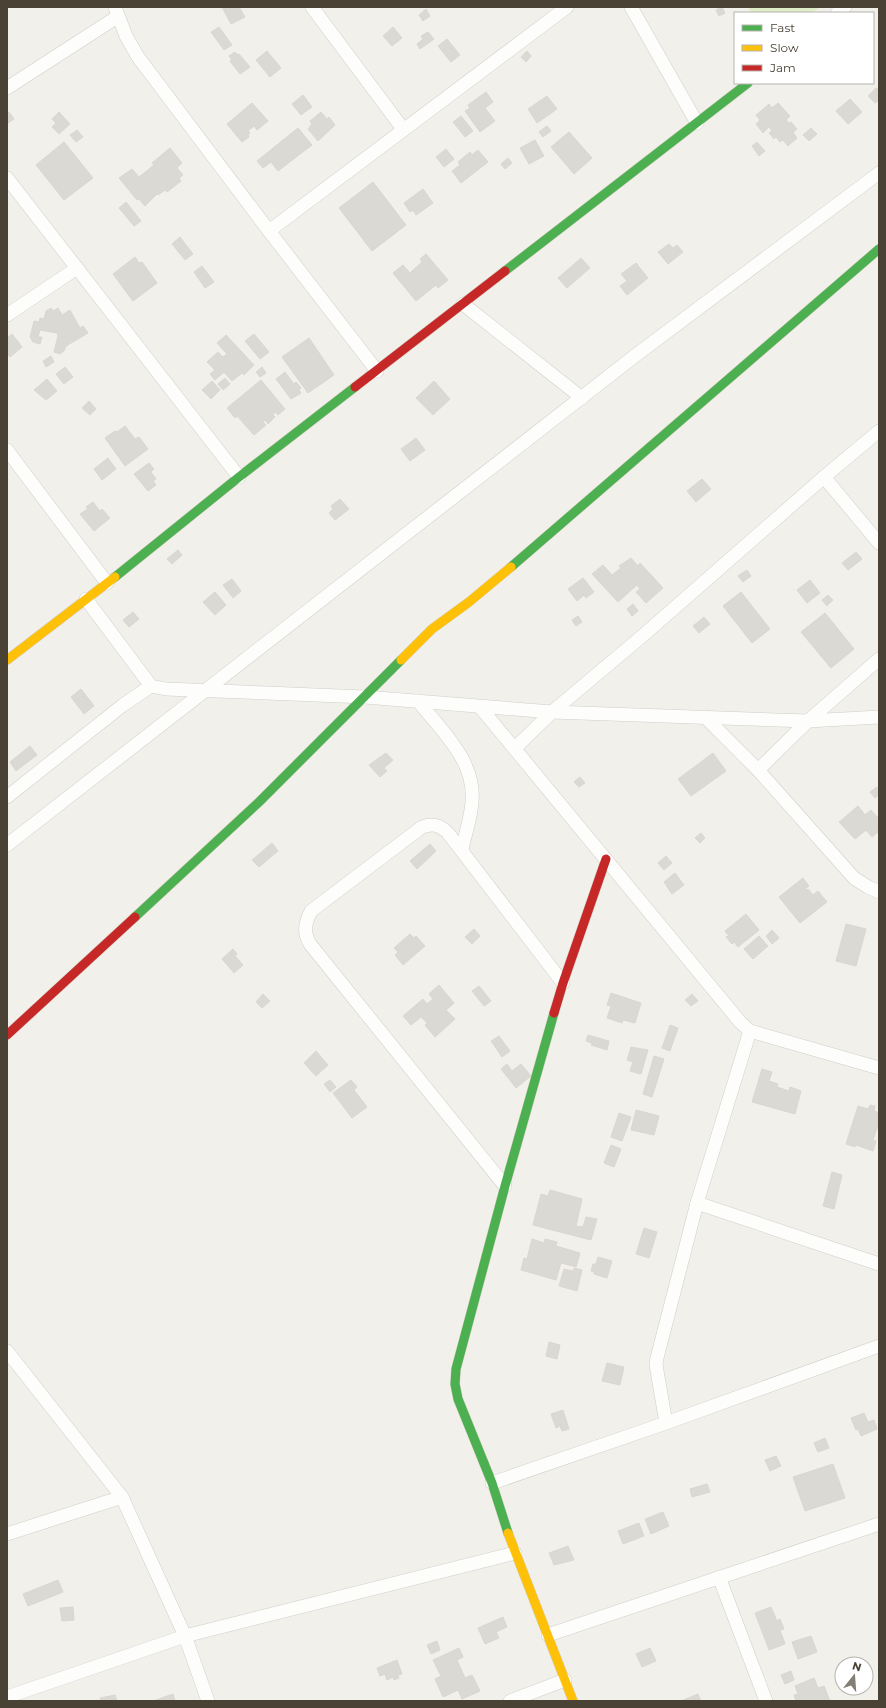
<svg xmlns="http://www.w3.org/2000/svg" width="886" height="1708" viewBox="0 0 886 1708" font-family="Montserrat,sans-serif">
<style>
.green{fill:#ddeec8}
.building{fill:#dbd9d3;stroke:#dad7d0}
.lines{fill:none;stroke-linecap:round;stroke-linejoin:round}
.street-casing{stroke:#d0cec8;stroke-width:14}
.fast-casing{stroke:#d2cec1;stroke-width:10}
.slow-casing{stroke:#d2cec1;stroke-width:10}
.jam-casing{stroke:#d2cec1;stroke-width:10}
.street{stroke:#fdfdfc;stroke-width:13}
.fast{stroke:#4caf50;stroke-width:9}
.slow{stroke:#ffc107;stroke-width:9}
.jam{stroke:#c62828;stroke-width:9}
</style>
<rect width="100%" height="100%" fill="#f2f0ea"/>
<path class="green" d="M748,7H820L812,13H752Z"/>
<g class="building">
<path d="M222,7H239L245,17L231,24Z"/>
<path d="M722,7L725,13L719,16L716,10Z"/>
<path d="M426,9L430,16L423,21L419,15Z"/>
<path d="M219,27L232,45L224,50L211,32Z"/>
<path d="M393,27L402,38L392,46L383,36Z"/>
<path d="M428,32L434,39L420,49L417,44L423,39L421,36Z"/>
<path d="M447,39L460,55L451,62L438,46Z"/>
<path d="M267,51L281,68L270,77L256,60Z"/>
<path d="M527,51L531,56L526,62L521,57Z"/>
<path d="M235,52L238,55L239,54L250,67L240,74L230,61L232,60L229,56Z"/>
<path d="M876,88L879,90V100L875,103L868,96Z"/>
<path d="M486,92L493,102L485,108L495,121L480,132L465,111L470,108L468,105Z"/>
<path d="M303,95L312,107L301,115L292,104Z"/>
<path d="M547,96L557,109L537,123L528,109Z"/>
<path d="M850,99L862,112L848,124L836,111Z"/>
<path d="M252,103L268,121L257,130L254,126L248,131L250,133L248,135L249,137L242,142L227,124Z"/>
<path d="M778,103L790,116L786,120L789,123L791,122L797,129L793,132L797,138L788,146L783,140L780,142L776,137L774,139L769,133L772,131L769,127L763,133L756,124L760,120L756,115L769,104L772,108Z"/>
<path d="M9,112L14,119L7,124V113Z"/>
<path d="M59,112L70,124L59,134L52,127L56,123L52,119Z"/>
<path d="M321,112L327,119L329,117L335,125L318,141L308,129L312,124L310,121Z"/>
<path d="M461,116L473,131L465,137L453,122Z"/>
<path d="M547,126L551,131L543,137L539,132Z"/>
<path d="M298,128L312,145L278,171L271,162L263,168L257,161Z"/>
<path d="M811,128L817,134L809,141L803,135Z"/>
<path d="M77,130L83,137L76,142L70,135Z"/>
<path d="M569,132L592,158L574,174L551,147Z"/>
<path d="M535,140L544,156L529,164L520,148Z"/>
<path d="M64,142L93,178L64,200L36,165Z"/>
<path d="M757,142L765,151L759,156L752,146Z"/>
<path d="M170,148L182,163L177,168L183,175L179,178L181,181L167,192L165,190L158,195L157,194L145,206L139,199L137,200L119,178L132,169L139,177L154,165L152,163Z"/>
<path d="M446,149L454,159L444,167L436,157Z"/>
<path d="M478,150L488,162L461,183L452,171L460,165L458,162L470,152L472,155Z"/>
<path d="M508,158L512,163L505,169L501,164Z"/>
<path d="M373,182L406,225L372,251L339,208Z"/>
<path d="M423,189L433,203L416,215L413,210L410,212L404,203Z"/>
<path d="M126,202L141,221L134,226L119,208Z"/>
<path d="M180,237L193,254L185,260L172,244Z"/>
<path d="M669,244L673,248L677,245L683,252L668,264L658,252Z"/>
<path d="M426,254L448,280L438,288L436,285L416,301L393,273L403,265L410,273L422,262L420,259Z"/>
<path d="M135,257L139,263L142,262L157,283L133,301L113,274Z"/>
<path d="M581,258L590,268L567,288L558,278Z"/>
<path d="M636,263L648,278L627,295L620,286L627,281L621,274Z"/>
<path d="M202,266L214,282L205,288L194,272Z"/>
<path d="M51,308L53,311L58,308L62,315L70,310L80,328L83,326L88,333L66,346L64,351L60,354L54,352L58,336L57,333L40,330L38,337H42L40,344L33,342L30,337L34,321L39,322L40,318L44,319L46,311Z"/>
<path d="M12,334L22,347L10,357L7,354V338Z"/>
<path d="M254,334L269,352L260,359L245,341Z"/>
<path d="M226,335L254,365L244,375L242,373L232,381L224,372L215,380L210,374L215,370L207,362L218,352L223,357L227,354L217,343Z"/>
<path d="M309,338L334,375L308,393L282,357Z"/>
<path d="M51,356L54,362L46,367L43,361Z"/>
<path d="M65,367L73,377L64,384L56,374Z"/>
<path d="M262,367L266,373L260,377L256,372Z"/>
<path d="M285,372L294,384L296,382L301,388L299,390L301,393L291,399L276,379Z"/>
<path d="M225,378L230,384L223,390L218,384Z"/>
<path d="M47,379L57,391L46,400L34,390Z"/>
<path d="M261,380L285,409L278,415L275,412L273,415L275,417L268,424L265,420L263,422L266,425L254,435L237,416L235,418L227,408Z"/>
<path d="M212,381L220,390L211,399L202,390Z"/>
<path d="M434,381L450,399L433,415L416,398Z"/>
<path d="M89,401L96,409L90,415L82,408Z"/>
<path d="M125,426L135,439L139,437L148,449L125,466L105,438L115,431L117,432Z"/>
<path d="M416,438L425,450L410,461L401,449Z"/>
<path d="M108,458L116,469L102,480L94,469Z"/>
<path d="M149,463L154,469L151,472L156,479L153,481L156,485L148,491L134,474Z"/>
<path d="M702,479L711,489L696,502L687,491Z"/>
<path d="M340,499L349,509L335,520L329,513L333,509L331,506Z"/>
<path d="M93,502L100,511L102,509L110,518L94,531L80,514L88,509L86,507Z"/>
<path d="M178,550L182,555L172,564L167,559Z"/>
<path d="M856,552L862,559L848,570L842,563Z"/>
<path d="M631,558L638,566L640,563L663,588L646,603L636,592L640,589L637,585L618,602L592,574L603,565L612,575L621,568L619,566Z"/>
<path d="M747,570L751,576L743,582L738,576Z"/>
<path d="M583,578L594,592L586,598L584,595L577,601L568,589Z"/>
<path d="M232,579L241,591L233,598L223,585Z"/>
<path d="M810,580L820,593L807,603L797,590Z"/>
<path d="M215,592L226,605L215,615L203,602Z"/>
<path d="M741,592L770,629L752,643L723,606Z"/>
<path d="M828,595L833,600L827,606L822,600Z"/>
<path d="M633,604L638,611L632,616L627,609Z"/>
<path d="M133,612L139,619L129,627L123,620Z"/>
<path d="M825,613L854,649L831,668L801,632Z"/>
<path d="M578,616L582,622L576,626L572,620Z"/>
<path d="M704,617L710,624L699,633L693,626Z"/>
<path d="M81,689L94,706L84,714L71,697Z"/>
<path d="M30,746L37,755L16,771L10,762Z"/>
<path d="M386,753L393,760L384,768L387,771L380,777L369,765Z"/>
<path d="M713,753L726,771L691,796L678,779Z"/>
<path d="M580,777L585,783L579,787L574,782Z"/>
<path d="M877,787L879,789V795L875,798L870,792Z"/>
<path d="M858,806L865,815L871,810L879,819V831L872,837L866,830L855,839L839,822Z"/>
<path d="M701,833L705,838L700,843L695,838Z"/>
<path d="M272,843L278,851L259,867L252,860Z"/>
<path d="M430,844L436,851L417,869L410,861Z"/>
<path d="M666,856L672,863L664,870L658,863Z"/>
<path d="M675,873L684,885L672,894L664,882Z"/>
<path d="M803,878L809,886L805,889L807,890L808,889L813,895L818,891L827,902L800,923L779,897Z"/>
<path d="M746,914L759,930L738,947L734,942L732,944L726,937L729,936L725,931Z"/>
<path d="M846,924L866,929L856,966L836,961Z"/>
<path d="M474,929L480,936L472,944L465,937Z"/>
<path d="M772,930L779,938L772,944L766,936Z"/>
<path d="M410,934L414,938L416,936L425,946L403,965L395,955L398,952L394,948Z"/>
<path d="M759,936L768,946L753,959L744,949Z"/>
<path d="M233,949L237,954L235,956L243,965L234,973L222,959Z"/>
<path d="M439,985L454,1003L446,1010L455,1019L435,1037L425,1025L427,1023L421,1017L411,1025L403,1016L423,999L427,1004L433,999L429,994Z"/>
<path d="M479,986L491,1001L484,1006L472,991Z"/>
<path d="M611,993L641,1003L635,1023L623,1020L622,1023L607,1018L611,1006L607,1005Z"/>
<path d="M263,994L270,1001L262,1008L256,1002Z"/>
<path d="M692,994L698,1001L691,1006L685,1000Z"/>
<path d="M670,1025L678,1028L670,1051L662,1048Z"/>
<path d="M588,1035L609,1041L607,1050L591,1045L592,1043L586,1041Z"/>
<path d="M499,1036L510,1051L502,1057L491,1041Z"/>
<path d="M631,1047L648,1050L641,1074L630,1071L633,1062L627,1060Z"/>
<path d="M316,1051L328,1065L316,1076L304,1063Z"/>
<path d="M654,1056L664,1059L652,1097L643,1094Z"/>
<path d="M507,1064L512,1071L521,1064L531,1076L516,1088L501,1069Z"/>
<path d="M762,1069L772,1072L769,1081L778,1084L777,1087L789,1091L790,1087L801,1091L795,1114L752,1102Z"/>
<path d="M330,1080L336,1087L330,1092L324,1084Z"/>
<path d="M351,1080L357,1087L354,1090L367,1107L352,1118L333,1093Z"/>
<path d="M870,1105L875,1106L874,1111L879,1113V1125H878L873,1140L876,1141L873,1151L856,1145L855,1147L846,1144L858,1106L868,1109Z"/>
<path d="M636,1110L659,1116L654,1135L631,1130Z"/>
<path d="M619,1113L631,1117L622,1141L611,1137Z"/>
<path d="M611,1145L621,1149L614,1167L604,1163Z"/>
<path d="M832,1172L842,1175L834,1209L823,1206Z"/>
<path d="M550,1190L582,1199L576,1226L583,1227L586,1217L597,1219L591,1240L533,1225L541,1194L548,1196Z"/>
<path d="M644,1228L657,1232L649,1258L636,1254Z"/>
<path d="M532,1239L544,1243L545,1239L557,1242L556,1246L580,1253L576,1267L561,1263L556,1280L521,1270L524,1258L527,1259Z"/>
<path d="M598,1257L612,1261L607,1278L594,1274V1272L591,1271L593,1264H596Z"/>
<path d="M574,1268L582,1270L577,1291L559,1286L564,1269L573,1271Z"/>
<path d="M549,1342L560,1345L557,1359L546,1356Z"/>
<path d="M607,1363L624,1367L620,1385L602,1381Z"/>
<path d="M563,1410L569,1429L562,1431L560,1426L556,1428L551,1414Z"/>
<path d="M864,1413L868,1422L874,1420L877,1429L861,1436L858,1429L856,1430L851,1418Z"/>
<path d="M825,1438L829,1448L818,1452L814,1443Z"/>
<path d="M776,1456L781,1466L770,1471L765,1460Z"/>
<path d="M833,1464L845,1498L805,1511L793,1477Z"/>
<path d="M707,1484L710,1492L692,1497L690,1489Z"/>
<path d="M663,1512L669,1526L651,1534L645,1519Z"/>
<path d="M639,1523L644,1536L623,1544L618,1531Z"/>
<path d="M568,1546L574,1560L554,1565L549,1553Z"/>
<path d="M58,1580L63,1592L28,1606L23,1594Z"/>
<path d="M73,1607L74,1620L62,1621L60,1608Z"/>
<path d="M771,1607L777,1621L780,1619L784,1629L780,1630L785,1644L769,1650L755,1613Z"/>
<path d="M503,1617L507,1627L496,1632L499,1638L485,1644L478,1628Z"/>
<path d="M811,1636L817,1652L798,1659L792,1642Z"/>
<path d="M437,1641L440,1650L431,1654L427,1645Z"/>
<path d="M459,1648L463,1657L457,1660L465,1678L472,1675L480,1691L462,1699L458,1690L443,1697L435,1679L441,1676L433,1660Z"/>
<path d="M650,1648L656,1661L642,1667L636,1654Z"/>
<path d="M397,1660L402,1674L398,1675L399,1678L394,1680L393,1677L387,1680L385,1674L380,1676L377,1668Z"/>
<path d="M791,1671L794,1680L785,1684L781,1675Z"/>
<path d="M814,1678L818,1688L824,1686L830,1701H796L794,1695L798,1694L795,1686Z"/>
<path d="M173,1694L175,1701H153Z"/>
<path d="M698,1694L701,1701H681Z"/>
<path d="M115,1695L117,1701H101L100,1698Z"/>
</g>
<g class="lines">
<defs>
<g id="street">
<path d="M115,7L126,36L138,57L269,231L377,371"/>
<path d="M312,7L403,129"/>
<path d="M631,7L697,123"/>
<path d="M837,13L845,7"/>
<path d="M7,88L117,17"/>
<path d="M7,178L239,477"/>
<path d="M269,231L567,7"/>
<path d="M463,304L582,398"/>
<path d="M7,315L77,268"/>
<path d="M7,450L107,583"/>
<path d="M824,477L879,543"/>
<path d="M86,599L151,686L166,689L365,697L552,712L808,721L879,717"/>
<path d="M418,701C441,730 476,761 472,802C471,818 465,834 462,850"/>
<path d="M480,707L740,1022L750,1031L879,1068"/>
<path d="M705,717L758,770L854,878L868,887L879,892"/>
<path d="M515,748L552,712L640,638L824,477L879,431"/>
<path d="M758,770L808,721L879,659"/>
<path d="M7,797L123,705L151,686"/>
<path d="M7,845L636,355L879,173"/>
<path d="M505,1186L310,944C303,932 305,923 311,911L422,827C433,823 440,825 448,833L563,983"/>
<path d="M697,1203L879,1264"/>
<path d="M7,1351L122,1497L185,1636L208,1701"/>
<path d="M666,1423L656,1365L657,1358L697,1203L750,1031"/>
<path d="M492,1483L666,1423L879,1346"/>
<path d="M7,1534L122,1497"/>
<path d="M719,1577L766,1701"/>
<path d="M548,1635L879,1524"/>
<path d="M7,1697L185,1636L515,1553"/>
<path d="M510,1701L565,1680"/>
</g>
<g id="fast">
<path d="M505,271L748,83"/>
<path d="M511,567L879,249"/>
<path d="M115,577L239,477L355,387"/>
<path d="M135,917L259,802L401,660"/>
<path d="M508,1533L492,1483L458,1399L455,1384L456,1369L505,1186L554,1013"/>
</g>
<g id="slow">
<path d="M7,660L115,577"/>
<path d="M401,660L432,629L469,602L511,567"/>
<path d="M508,1533L573,1701"/>
</g>
<g id="jam">
<path d="M355,387L505,271"/>
<path d="M554,1013L563,983L606,859"/>
<path d="M7,1035L135,917"/>
</g>
</defs>
<use href="#street" class="street-casing"/>
<use href="#fast" class="fast-casing"/>
<use href="#slow" class="slow-casing"/>
<use href="#jam" class="jam-casing"/>
<use href="#street" class="street"/>
<use href="#fast" class="fast"/>
<use href="#slow" class="slow"/>
<use href="#jam" class="jam"/>
</g>
<rect width="886" height="1708" fill="none" stroke="#494235" stroke-width="16"/>
<rect x="734" y="12" width="140" height="72" fill="#ffffff" stroke="#b6b3ae"/>
<rect x="742" y="25" width="20" height="6" fill="#4caf50" stroke="#b6b3ae"/>
<text x="770" y="32" font-size="12" fill="#494235">Fast</text>
<rect x="742" y="45" width="20" height="6" fill="#ffc107" stroke="#b6b3ae"/>
<text x="770" y="52" font-size="12" fill="#494235">Slow</text>
<rect x="742" y="65" width="20" height="6" fill="#c62828" stroke="#b6b3ae"/>
<text x="770" y="72" font-size="12" fill="#494235">Jam</text>
<g transform="translate(854 1676) rotate(17)"><circle r="19" fill="#ffffff" stroke="#b6b3ae"/>
<path d="M0-3L7 15L0 10L-7 15Z" fill="#847f74"/>
<text y="-6" font-size="11" font-weight="bold" text-anchor="middle" fill="#494235">N</text>
</g>
</svg>
